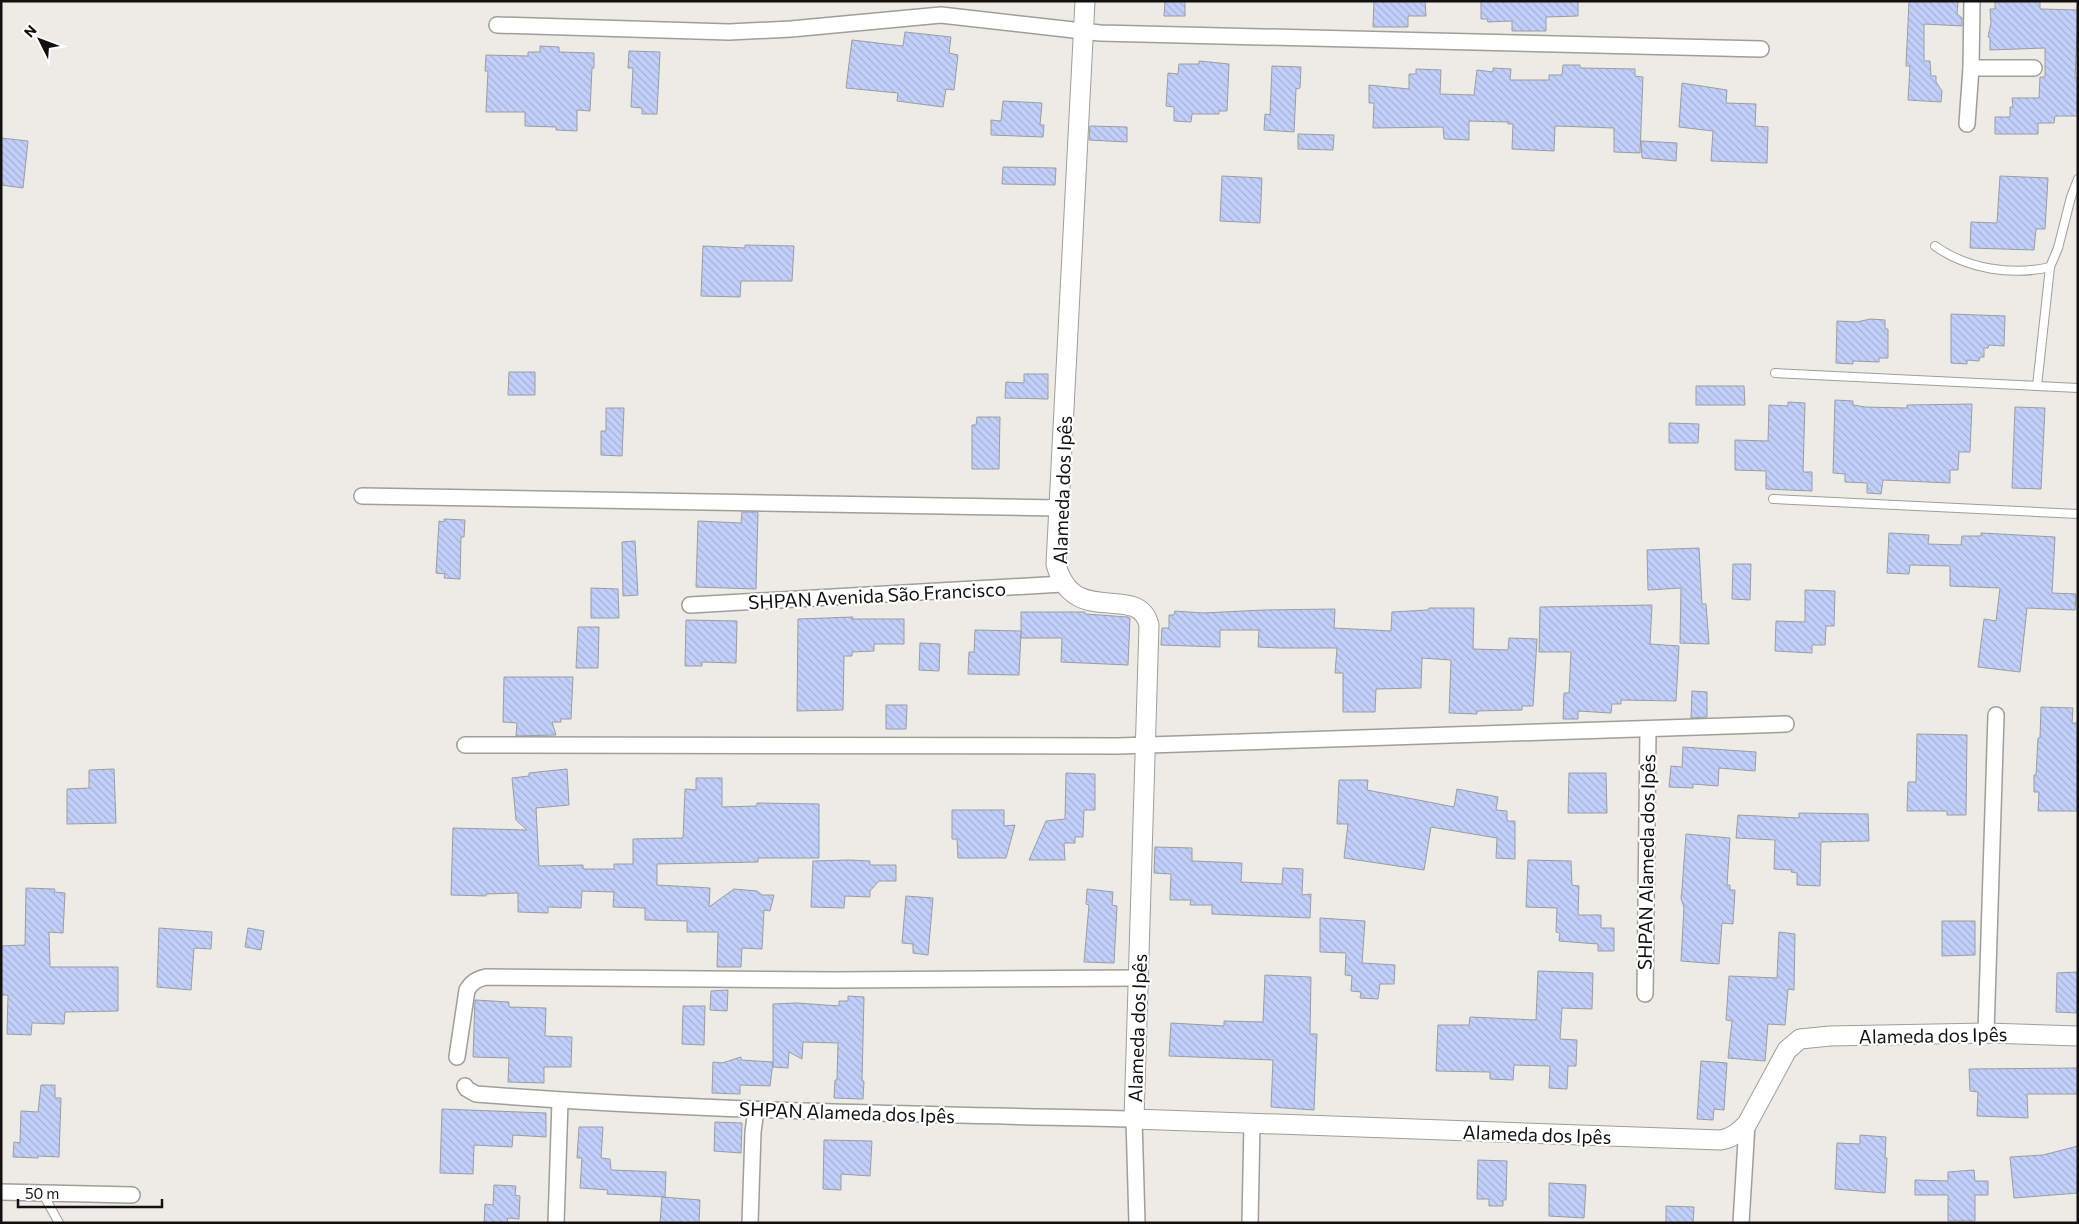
<svg xmlns="http://www.w3.org/2000/svg" width="2079" height="1224" viewBox="0 0 2079 1224" font-family="Commissioner,sans-serif">
<style>
.building{fill:url(#building-back-hatch);stroke:#9c9da2}
.lines{fill:none;stroke-linecap:round;stroke-linejoin:round}
.service-casing{stroke:#9f9e99;stroke-width:10}
.minor-casing{stroke:#9f9e99;stroke-width:18}
.tertiary-casing{stroke:#9f9e99;stroke-width:21}
.service{stroke:#fff;stroke-width:8}
.minor{stroke:#fff;stroke-width:15}
.tertiary{stroke:#fff;stroke-width:19}
.labels{text-anchor:middle;dominant-baseline:central;stroke-width:4.5;stroke-linejoin:round;paint-order:stroke}
.street-label{font-size:19px;fill:#12110f;stroke:#fff}
</style>
<defs>
<pattern id="building-back-hatch" width="6" height="6" patternUnits="userSpaceOnUse" patternTransform="scale(1.25)"><rect width="6" height="6" fill="#c1cff9"/><path d="M-1 5l2 2M0 0l6 6M5-1l2 2" fill="none" stroke="#a5b1d4"/></pattern>
</defs>
<rect width="100%" height="100%" fill="#edebe6"/>
<g class="building">
<path d="M1165,1H1185V16H1164Z"/>
<path d="M1374,1H1425L1426,16H1408V27H1373Z"/>
<path d="M1481,1H1578V16L1546,17V31H1512V21L1488,22L1487,19H1481Z"/>
<path d="M1909,1H1958L1957,14L1962,18V26L1924,24V61H1930L1931,76H1936V82L1942,91L1941,102L1908,100L1910,66H1906Z"/>
<path d="M1995,1H2040V8L2041,9L2078,10L2075,78H2078V116H2055L2054,123H2038V134H1995V117H2010V107H2013L2012,98H2039L2040,77H2045V48L1990,50V37H1988L1991,23L1990,9H1995Z"/>
<path d="M905,32L951,37L949,53L958,55L954,90L946,89L943,107L897,101L898,93L846,88L852,40L903,46Z"/>
<path d="M540,46L559,47V52L594,53V68H592L590,111L577,110V131L556,130V127L525,126V112H486L488,71H485L486,55L528,56V52H540Z"/>
<path d="M629,51L660,52L657,114H642V108L631,107L633,68H628Z"/>
<path d="M1199,61L1229,64L1227,111H1219V114H1192L1191,122L1174,121V107L1166,106L1168,73L1178,74L1179,64H1199Z"/>
<path d="M1563,65H1580V68L1635,69V76L1643,77L1640,153L1614,152V128L1555,126L1554,151L1512,149L1513,124H1508V122L1469,121V140L1444,139L1443,127L1373,128L1374,103H1369V85L1409,89V74H1416V69L1441,70L1440,94L1474,95L1477,70L1493,72V68L1511,69L1510,80H1549V75H1562Z"/>
<path d="M1272,66L1301,67L1300,88L1296,89L1294,132L1264,130L1265,114L1270,115Z"/>
<path d="M1682,83L1727,90L1726,103L1756,104L1755,126L1768,127L1767,163L1711,161L1713,131L1679,127Z"/>
<path d="M1003,101L1042,103L1040,125H1044L1043,137L991,135V120L1001,121Z"/>
<path d="M1090,126L1127,127V142L1089,140Z"/>
<path d="M1298,134L1334,135L1333,150L1298,149Z"/>
<path d="M1,138L28,141L23,188L1,185Z"/>
<path d="M1641,141L1677,143L1676,161L1642,158Z"/>
<path d="M1003,167L1056,168L1055,185L1002,184Z"/>
<path d="M1222,176L1262,178L1260,223L1220,221Z"/>
<path d="M2000,176L2048,178L2045,229H2036L2034,250L1970,248L1971,222L1997,223Z"/>
<path d="M745,245L794,246L792,281H741L740,297L701,296L703,246L745,248Z"/>
<path d="M1951,314L2005,316L2004,346L1989,345L1988,348H1984V357H1980L1979,361L1967,360V364L1951,363Z"/>
<path d="M1870,319L1885,320V329H1888V358H1879V362L1853,361V364L1836,363L1837,321L1857,322Z"/>
<path d="M509,372H535V395H508Z"/>
<path d="M1024,374H1048V399L1005,398L1006,382L1024,383Z"/>
<path d="M1696,386H1744L1745,405H1696Z"/>
<path d="M1835,400L1853,401V405L1865,407L1907,408V405L1972,404L1970,452H1959L1958,470H1950V483L1883,480L1881,494L1867,493V483L1845,482V474L1833,473Z"/>
<path d="M1788,402L1805,403L1803,472H1812V491L1766,489V471L1735,470V440L1768,441L1769,405L1788,406Z"/>
<path d="M2015,407L2045,408L2041,489L2012,488Z"/>
<path d="M606,408H624L622,456L601,455V431H606Z"/>
<path d="M977,417H1000L999,469H972V425H976Z"/>
<path d="M1669,423L1699,424L1698,443H1669Z"/>
<path d="M742,512H758L756,589L696,587L698,521L741,523Z"/>
<path d="M444,519L465,520L464,537H461L460,579L444,578L445,574L436,573L439,521L444,522Z"/>
<path d="M1889,533L1929,535L1928,544L1961,545L1962,536H1981V533L2055,537L2052,593L2076,594L2075,610L2027,608L2020,672L1978,667L1984,619L1996,621L2000,588L1950,586V566L1910,565L1909,574L1887,573Z"/>
<path d="M635,541L638,595L623,596L622,542Z"/>
<path d="M1699,548L1702,604H1706L1709,644L1680,643L1681,588L1648,590L1647,550Z"/>
<path d="M1733,564H1751L1750,600L1732,599Z"/>
<path d="M591,588L618,589L619,618H591Z"/>
<path d="M1805,590L1835,591L1834,626H1826L1825,645H1812V653L1775,651L1776,621L1805,622Z"/>
<path d="M1652,605L1650,644L1679,646L1676,701L1621,700V704H1612L1611,713L1578,711V719H1563L1564,693H1569L1571,652H1539L1540,607Z"/>
<path d="M1429,608H1474L1473,649L1508,650L1509,638L1537,639L1533,706H1522V710L1477,711V714L1449,713L1451,660L1422,658L1421,688L1376,689L1375,712H1343V673H1335L1337,648H1280L1258,647L1259,630H1220V647L1161,645L1162,628H1169V615H1174L1175,611L1203,613L1264,610L1335,609L1334,628L1391,631L1392,612L1428,610Z"/>
<path d="M1021,612H1085V614L1128,617L1130,618L1128,665L1061,662L1062,638H1021Z"/>
<path d="M853,617L852,619H904V644H874V651L852,652V656H844L843,710L797,711L798,619Z"/>
<path d="M686,620L737,621L736,663L702,662V666H685Z"/>
<path d="M578,627H599L598,668H576Z"/>
<path d="M975,630L1021,631L1019,675L968,674L969,652H974Z"/>
<path d="M920,643L940,644L939,671L919,670Z"/>
<path d="M504,677H573L571,719H561V722H552L556,735L516,736L517,723L503,722Z"/>
<path d="M1692,691L1707,692V717L1691,718Z"/>
<path d="M886,705H907L906,729H886Z"/>
<path d="M2041,707L2073,708L2072,723H2078V811H2038L2039,792H2034V775H2036L2038,738H2040Z"/>
<path d="M1917,734L1967,735L1966,815H1947V811H1907L1908,782H1916Z"/>
<path d="M1683,747L1756,752L1755,771L1719,768L1718,786L1693,784V788L1669,787L1671,766L1682,767Z"/>
<path d="M114,769L116,823L67,824V789L89,788V770Z"/>
<path d="M567,769L569,805L536,808L539,866L583,865V869H614V864H633V839L683,838L685,789L696,790V778H722V807L757,806V803L819,804V858H758V862L657,864V885L710,888L709,907L734,889L757,891L762,895H774L770,911L764,910L762,949L742,948L741,967H717L718,932H687V921L645,920V908L613,907L614,892L582,891L581,908L548,907V913L518,912V893L486,894V896L451,895L453,828L527,830L516,820L512,778L529,776V773Z"/>
<path d="M1066,773L1095,774V810H1084L1083,837H1075V843H1064L1065,860H1029L1046,821L1065,819Z"/>
<path d="M1569,773H1606L1607,813H1568Z"/>
<path d="M1339,780H1368L1367,790L1454,807L1457,789L1498,797L1496,810L1507,811V821H1515V859L1496,858L1497,838L1431,827L1424,870L1344,858L1348,824H1337Z"/>
<path d="M952,810H1004V826L1015,825L1006,858H958L957,839H952Z"/>
<path d="M1799,813L1868,814L1869,841L1821,842L1820,886L1797,885V873L1791,872L1792,870L1774,869L1775,840L1736,838L1738,815L1799,818Z"/>
<path d="M1686,834L1730,838L1727,885H1730V890H1735L1733,924L1722,923L1719,964L1681,961L1684,907L1681,899L1682,889Z"/>
<path d="M1155,847L1192,848V861L1242,863L1241,882L1282,884L1283,868L1303,869L1302,895L1311,894L1310,918L1212,914V905H1190L1191,900H1170L1171,874L1154,873Z"/>
<path d="M849,860L870,861V865H896V881H879L870,891V897L845,896L844,908L811,907L813,861Z"/>
<path d="M1528,860L1571,861L1572,885L1579,886L1578,915H1601V928H1614V951H1598V944L1559,941L1560,933L1556,932L1557,908L1526,907Z"/>
<path d="M26,888L55,889L54,892L65,893L63,933L49,932L50,967H118V1011L65,1012L64,1024L32,1023L31,1035L7,1034L8,995H1V946L25,945Z"/>
<path d="M1087,889L1113,892L1112,905L1117,906L1114,963L1084,962L1089,905L1086,904Z"/>
<path d="M906,896L933,898L928,955L913,953V944L902,943Z"/>
<path d="M1320,918L1365,921L1362,963L1395,965L1394,984H1380L1378,999L1360,998L1361,992L1351,991L1352,976L1345,975L1346,953L1320,952Z"/>
<path d="M1942,921H1975V955L1942,956Z"/>
<path d="M159,928L212,932L211,949L194,948L191,990L157,987Z"/>
<path d="M248,928L264,931L261,950L245,947Z"/>
<path d="M1779,932L1795,934L1794,990L1788,989L1785,1025L1768,1024L1765,1061L1728,1058L1732,1021L1726,1020L1729,976L1777,978Z"/>
<path d="M1538,971L1593,973L1592,1009L1562,1008L1560,1039L1577,1040L1576,1066H1568L1567,1089L1549,1088L1550,1066L1514,1065L1513,1080L1490,1079V1072L1436,1071L1438,1025H1469L1470,1017L1536,1020Z"/>
<path d="M2078,972V1013L2056,1012L2057,973Z"/>
<path d="M1265,975L1311,977L1310,1034H1317L1314,1110L1271,1107L1273,1060L1169,1056L1171,1023L1224,1026V1021L1263,1022Z"/>
<path d="M728,990L727,1011L710,1010L711,991Z"/>
<path d="M848,996L864,997L862,1081H864L863,1099L834,1098L835,1080H837L838,1043L803,1042L802,1059L789,1052L788,1068L773,1067V1004L797,1003L839,1006V1001H848Z"/>
<path d="M475,1000L509,1002V1007L546,1008L545,1036L572,1037L571,1067H544V1083L508,1082L509,1058L473,1057Z"/>
<path d="M683,1006H705L704,1045L682,1044Z"/>
<path d="M741,1057V1060L773,1062L770,1086L740,1085V1094L712,1093L713,1062L722,1063Z"/>
<path d="M1701,1061L1727,1063L1724,1110L1714,1109L1713,1120L1697,1119Z"/>
<path d="M2078,1068V1094H2027L2028,1118L1977,1116L1978,1092L1970,1091L1969,1069Z"/>
<path d="M41,1085H55V1098H61L59,1157L38,1156V1158L13,1157L14,1142L20,1143L21,1111L38,1112Z"/>
<path d="M442,1109L546,1113V1137L513,1135L512,1147L474,1145L473,1174L440,1173Z"/>
<path d="M715,1122L742,1123L741,1153L714,1151Z"/>
<path d="M579,1127H603L601,1158L610,1159L611,1170L666,1172L665,1197L607,1194L608,1190L580,1188L582,1158H577Z"/>
<path d="M1860,1135L1886,1137L1885,1158H1887L1885,1193L1835,1189L1837,1143L1860,1144Z"/>
<path d="M824,1140L872,1141L870,1176L841,1174V1190L823,1189Z"/>
<path d="M2078,1146V1193L2014,1198L2010,1157L2043,1155Z"/>
<path d="M1478,1160L1507,1161L1506,1200H1503V1206H1489V1199H1477Z"/>
<path d="M1974,1170L1975,1181H1988V1195H1975V1221H1948V1195H1915V1180L1948,1181V1172Z"/>
<path d="M1549,1183L1586,1185L1584,1218L1549,1216Z"/>
<path d="M494,1185L516,1186L515,1195L520,1196L519,1219L508,1218L507,1223H484L485,1204L493,1205Z"/>
<path d="M662,1197L700,1200L699,1223H660Z"/>
<path d="M1666,1206L1694,1207L1693,1223H1666Z"/>
</g>
<g class="lines">
<defs>
<g id="service">
<path d="M1935,246C1967,269 2012,276 2050,267"/>
<path d="M1775,373L2078,388"/>
<path d="M2037,386L2050,267L2058,248L2071,197L2078,179"/>
<path d="M1773,499L2078,514"/>
<path d="M43,1194L59,1223"/>
</g>
<g id="minor">
<path d="M497,25L729,32L791,29L941,15L1100,33L1761,49"/>
<path d="M1971,68H2034"/>
<path d="M1967,124L1971,68L1972,1"/>
<path d="M362,496L1059,508"/>
<path d="M690,605L1063,584"/>
<path d="M465,745L1118,746L1786,724"/>
<path d="M1645,994L1648,730"/>
<path d="M1986,1033L1996,715"/>
<path d="M457,1057L467,990C472,982 477,979 486,977L834,980L1139,978"/>
<path d="M465,1086L467,1089L476,1094C695,1111 914,1114 1134,1119L1137,1223"/>
<path d="M1,1192L132,1195"/>
<path d="M556,1223L560,1101"/>
<path d="M750,1223L753,1132L756,1110"/>
<path d="M1250,1223L1252,1124"/>
<path d="M1741,1223L1747,1124"/>
</g>
<path id="tertiary" d="M1085,1L1056,564C1073,630 1138,581 1149,625L1134,1119L1721,1140C1732,1138 1739,1132 1747,1124L1787,1050L1800,1039L1830,1036L1986,1033L2078,1036"/>
</defs>
<use href="#service" class="service-casing"/>
<use href="#minor" class="minor-casing"/>
<use href="#tertiary" class="tertiary-casing"/>
<use href="#service" class="service"/>
<use href="#minor" class="minor"/>
<use href="#tertiary" class="tertiary"/>
</g>
<g class="labels">
<g class="street-label">
<text transform="translate(1062 490) rotate(-88)">Alameda dos Ipês</text>
<text transform="translate(877 595) rotate(-3)">SHPAN Avenida São Francisco</text>
<text transform="translate(1646 862) rotate(-89)">SHPAN Alameda dos Ipês</text>
<text transform="translate(1137 1028) rotate(-88)">Alameda dos Ipês</text>
<text transform="translate(1933 1035) rotate(-1)">Alameda dos Ipês</text>
<text transform="translate(847 1112) rotate(2)">SHPAN Alameda dos Ipês</text>
<text transform="translate(1537 1134) rotate(2)">Alameda dos Ipês</text>
</g>
</g>
<rect width="2079" height="1224" fill="none" stroke="#12110f" stroke-width="5"/>
<g transform="translate(40 40) rotate(312)" stroke="#ffffff" stroke-width="4" paint-order="stroke">
<path d="M0-4L9 19L0 12L-9 19Z" fill="#12110f"/>
<text y="-8" font-size="14" font-weight="bold" text-anchor="middle" fill="#12110f">N</text>
</g>
<path d="M18 1199v8h144v-8" fill="none" stroke="#12110f" stroke-width="2.5"/>
<text x="25" y="1199" font-size="15" fill="#12110f" stroke="#ffffff" stroke-width="4" paint-order="stroke">50 m</text>
</svg>
